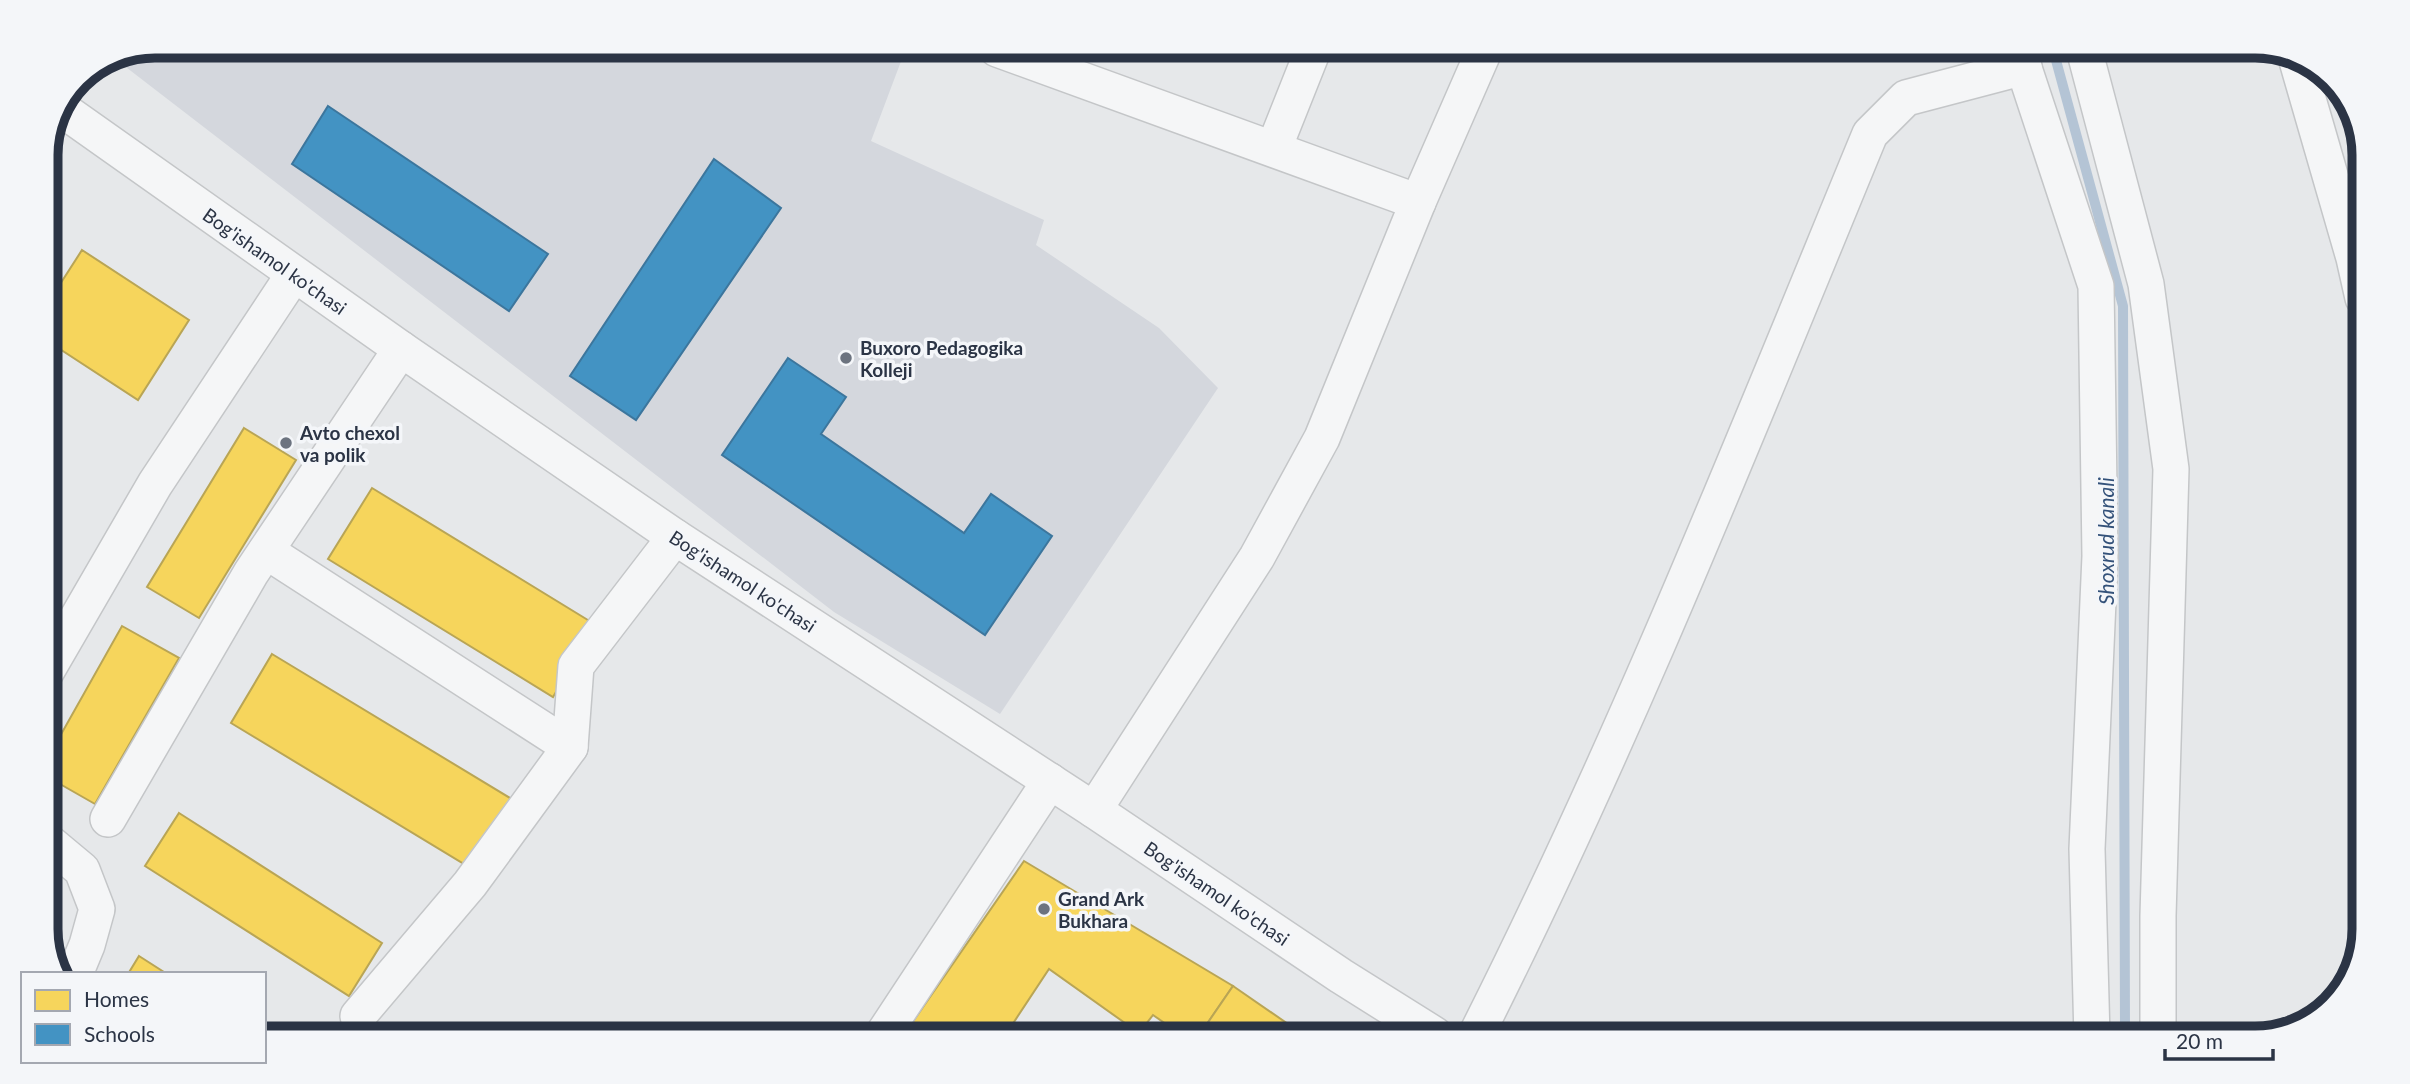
<svg xmlns="http://www.w3.org/2000/svg" width="2410" height="1084" viewBox="0 0 2410 1084" font-family="Lato,sans-serif">
<style>
.built{fill:#d4d7dd}
.homes{fill:#f6d55c;stroke:#b9a555;stroke-width:2}
.schools{fill:#4393c3;stroke:#3c769d;stroke-width:2}
.lines{fill:none;stroke-linecap:round;stroke-linejoin:round}
.stream{stroke:#b4c4d5;stroke-width:10}
.minor-casing{stroke:#c4c6c8;stroke-width:38}
.minor{stroke:#f5f6f7;stroke-width:35}
.poi-dot{fill:#6c737f;stroke:#f4f6f9;stroke-width:2.5}
.labels{text-anchor:middle;dominant-baseline:central;stroke-width:7;stroke-linejoin:round;paint-order:stroke}
.street-label{font-size:19px;fill:#2b3445;stroke:#f4f6f9}
.poi-label{font-size:19px;font-weight:bold;fill:#2b3445;stroke:#f4f6f9;text-anchor:start}
.water-label{font-size:21px;font-style:italic;fill:#34527a;stroke:#f4f6f9}
.rim{fill:none;stroke:#2b3445;stroke-width:9}
</style>
<rect width="100%" height="100%" fill="#e6e8ea"/>
<path class="built" d="M155,46L906,48L871,141L1044,220L1036,245L1159,328L1218,388L1000,714L834,612L118,61Z"/>
<g class="homes">
<path d="M82,250L189,320L138,400L46,340V306Z"/>
<path d="M244,428L296,460L199,618L147,587Z"/>
<path d="M372,488L596,625L553,697L328,559Z"/>
<path d="M122,626L179,658L95,804L46,776V761Z"/>
<path d="M272,654L515,801L474,870L231,723Z"/>
<path d="M179,813L382,943L349,996L145,866Z"/>
<path d="M1024,861L1233,986L1200,1034H1174L1176,1031L1153,1015L1139,1033L1049,969L1006,1034L905,1033Z"/>
<path d="M139,956L167,974H128Z"/>
<path d="M1233,986L1304,1035L1200,1034Z"/>
</g>
<g class="schools">
<path d="M328,106L548,254L509,311L292,164Z"/>
<path d="M714,159L781,208L636,420L570,376Z"/>
<path d="M788,358L846,397L821,434L964,533L991,494L1052,536L985,635L722,455Z"/>
</g>
<g class="lines">
<path class="stream" d="M2054,53L2123,306L2125,1038"/>
<defs>
<g id="minor">
<path d="M997,49L1418,202"/>
<path d="M2019,53L2096,286L2100,556L2087,849L2092,1038"/>
<path d="M2085,53L2146,284L2171,469L2158,916V1038"/>
<path d="M2295,54L2354,258L2363,298"/>
<path d="M63,110L401,349L675,537L1094,810L1341,976L1435,1035"/>
<path d="M1274,148L1313,50"/>
<path d="M266,551L570,747"/>
<path d="M46,672L155,484L294,274"/>
<path d="M1094,810L1257,557L1322,438L1418,202L1484,51"/>
<path d="M108,819L251,573L401,349"/>
<path d="M46,840L82,870L97,909L87,945L75,974"/>
<path d="M358,1016L470,884L570,747L576,666L675,537"/>
<path d="M884,1033L1050,781"/>
<path d="M1476,1035C1624,742 1745,437 1870,134L1906,98L2024,67"/>
</g>
</defs>
<use href="#minor" class="minor-casing"/>
<use href="#minor" class="minor"/>
</g>
<g class="poi-dot">
<circle cx="846" cy="358" r="7"/>
<circle cx="286" cy="443" r="7"/>
<circle cx="1044" cy="909" r="7"/>
</g>
<g class="labels">
<g class="street-label">
<text transform="translate(275 261) rotate(35)">Bog'ishamol ko'chasi</text>
<text transform="translate(743 581) rotate(33)">Bog'ishamol ko'chasi</text>
<text transform="translate(1217 893) rotate(34)">Bog'ishamol ko'chasi</text>
</g>
<g class="poi-label">
<text x="860" y="347">Buxoro Pedagogika<tspan x="860" dy="22">Kolleji</tspan></text>
<text x="300" y="432">Avto chexol<tspan x="300" dy="22">va polik</tspan></text>
<text x="1058" y="898">Grand Ark<tspan x="1058" dy="22">Bukhara</tspan></text>
</g>
<g class="water-label">
<text transform="translate(2105 541) rotate(-90)">Shoxrud kanali</text>
</g>
</g>
<path d="M0 0H2410V1084H0ZM155 58H2255A97 97 0 0 1 2352 155V929A97 97 0 0 1 2255 1026H155A97 97 0 0 1 58 929V155A97 97 0 0 1 155 58Z" fill="#f4f6f9" fill-rule="evenodd"/>
<path class="rim" d="M155 58H2255A97 97 0 0 1 2352 155V929A97 97 0 0 1 2255 1026H155A97 97 0 0 1 58 929V155A97 97 0 0 1 155 58Z"/>
<rect x="21" y="972" width="245" height="91" fill="#f4f6f9" stroke="#a4a8b1" stroke-width="2"/>
<rect x="35" y="990" width="35" height="21" fill="#f6d55c" stroke="#a4a8b1" stroke-width="2"/>
<text x="84" y="1007" font-size="21" fill="#2b3445">Homes</text>
<rect x="35" y="1024" width="35" height="21" fill="#4393c3" stroke="#a4a8b1" stroke-width="2"/>
<text x="84" y="1042" font-size="21" fill="#2b3445">Schools</text>
<path d="M2165 1049v10h108v-10" fill="none" stroke="#2b3445" stroke-width="3.5"/>
<text x="2176" y="1049" font-size="21" fill="#2b3445" stroke="#f4f6f9" stroke-width="5" paint-order="stroke">20 m</text>
</svg>
